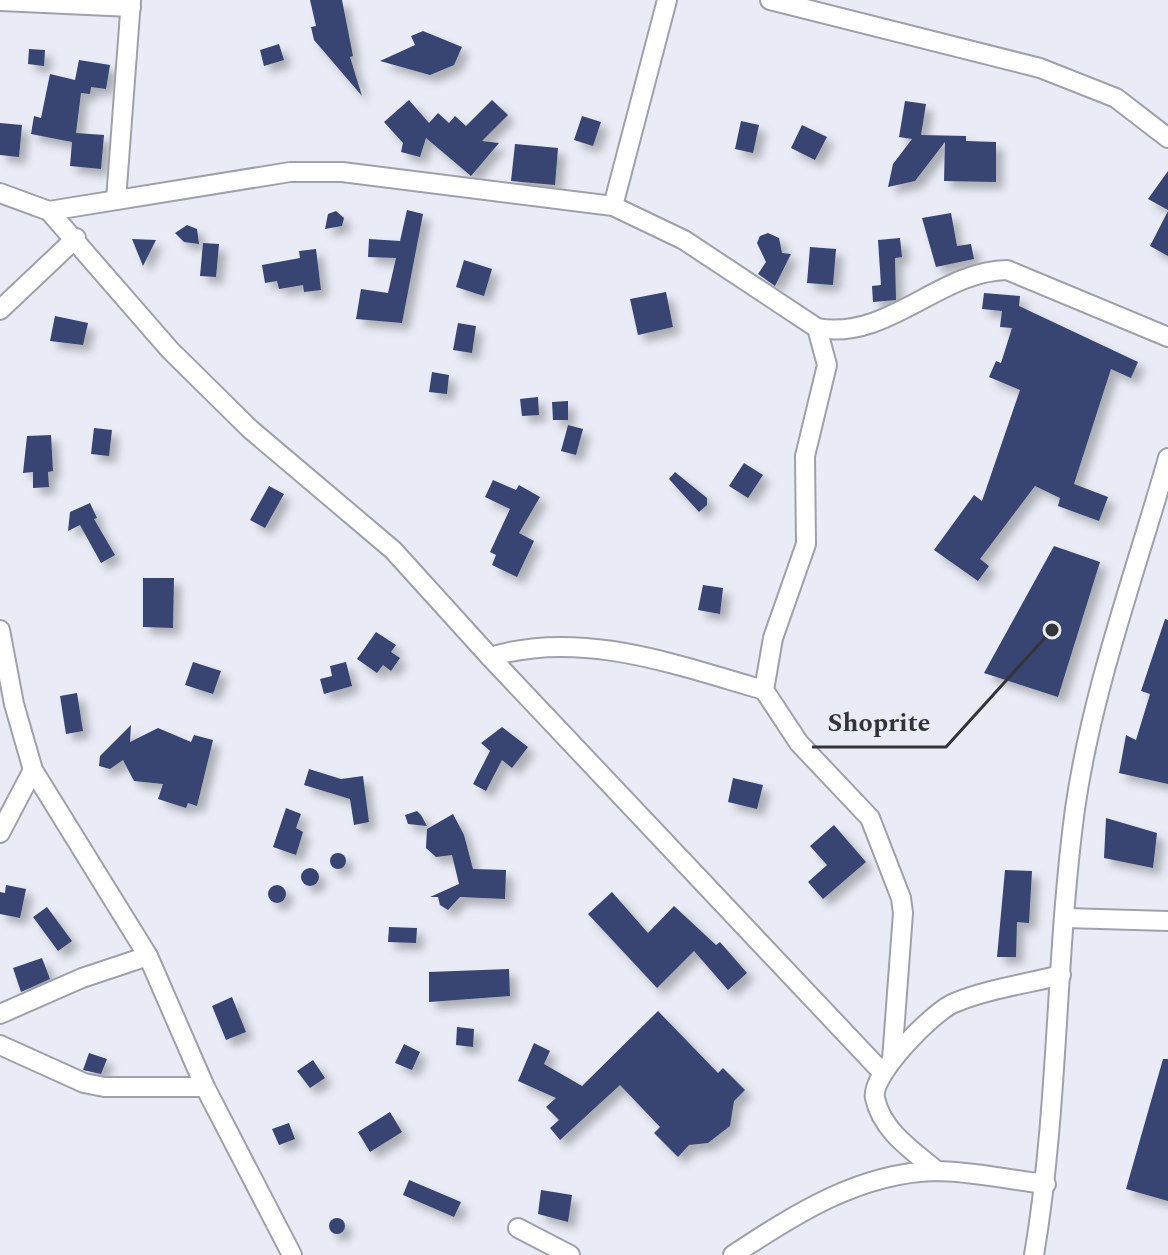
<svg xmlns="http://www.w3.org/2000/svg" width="1168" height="1255" viewBox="0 0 1168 1255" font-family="Spectral,serif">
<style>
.building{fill:#394472;filter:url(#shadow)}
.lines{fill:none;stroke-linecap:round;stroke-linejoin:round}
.street-casing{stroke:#9ea1aa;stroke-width:22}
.street{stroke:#fff;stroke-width:18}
.leader{fill:none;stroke:#333438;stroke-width:3}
.callout-dot{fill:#333438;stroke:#e9ecf6;stroke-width:3}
.callout-label{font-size:26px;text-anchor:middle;font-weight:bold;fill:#333438;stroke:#e9ecf6;stroke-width:8;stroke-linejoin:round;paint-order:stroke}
</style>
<defs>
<filter id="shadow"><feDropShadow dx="7" dy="7" stdDeviation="4" flood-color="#0004"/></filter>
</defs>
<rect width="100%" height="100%" fill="#e9ecf6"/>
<g class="building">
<path d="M310,0H342L353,56L350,57L362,96L314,40L311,27L316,26Z"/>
<path d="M423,31L462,47L454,65L430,75L380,61L415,45L411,36Z"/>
<path d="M279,44L284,60L264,66L260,50Z"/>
<path d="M29,49L45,50L44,66L28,64Z"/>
<path d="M79,60L110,65L106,89L91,87L90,94L81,93L76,133L104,135L101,169L70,166L72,142L31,134L34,116L41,118L50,74L75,80Z"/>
<path d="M409,100L429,123L438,113L449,123L455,116L466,126L492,100L508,115L482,141L499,143L471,176L426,138L420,157L401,152L403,143L384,122Z"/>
<path d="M905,101L926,104L921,135L966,136V141L996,142V182L944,181L945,142L915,181L888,187L893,164L912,139L899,137Z"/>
<path d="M582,116L601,122L593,146L574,140Z"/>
<path d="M741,121L759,125L753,153L735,149Z"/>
<path d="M0,123L22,125L19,157L0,155Z"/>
<path d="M802,125L827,137L815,160L791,148Z"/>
<path d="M515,144L558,148L555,185L511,181Z"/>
<path d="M1168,171V210L1148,199Z"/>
<path d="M407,210L423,214L402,323L356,319L361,289L388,293L396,258L368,257L369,239L400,241Z"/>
<path d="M336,211L344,218L342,226L325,229L328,214Z"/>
<path d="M1168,211V256L1150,246Z"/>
<path d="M951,213L957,246L971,244L974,259L936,267L922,218Z"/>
<path d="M187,225L197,229L199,244L184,242L175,233Z"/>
<path d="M768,233L779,238L782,253L791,254L775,286L758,274L766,262L757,243L760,236Z"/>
<path d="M900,238L902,257L895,258L896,300L873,302L872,286L881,285L878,240Z"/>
<path d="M132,239L156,240L143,266Z"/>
<path d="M203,243L219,244L216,277L200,276Z"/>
<path d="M810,247L836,249L833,285L807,283Z"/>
<path d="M316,249L321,290L304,292L303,285L279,289L277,281L265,283L262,265L300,258L299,251Z"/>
<path d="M464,260L492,269L484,296L456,287Z"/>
<path d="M666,292L673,327L638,335L630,299Z"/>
<path d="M984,293L1020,296L1019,306L1138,362L1131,378L1111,369L1074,484L1108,497L1099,521L1058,506L1060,498L1035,486L980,559L989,566L978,581L934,550L974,495L982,501L1020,390L989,377L996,361L1001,363L1012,328L1000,327L1002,311L982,309Z"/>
<path d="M55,316L88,323L83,345L50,341Z"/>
<path d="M458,323L476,326L472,353L453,350Z"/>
<path d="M432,372L449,375L447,394L429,392Z"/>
<path d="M538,397L539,415L522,416L520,399Z"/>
<path d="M568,401V420H553L552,402Z"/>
<path d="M568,425L583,429L576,455L561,451Z"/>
<path d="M94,428L112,430L109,456L91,454Z"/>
<path d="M51,435L53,471L48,472L49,487L33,488V472L23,473L27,436Z"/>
<path d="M744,463L763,475L748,498L729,486Z"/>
<path d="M675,472L707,498V505L699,512L669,479Z"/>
<path d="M493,480L516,490L519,485L540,497L519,533L534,541L517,577L492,565L496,555L490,552L510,509L485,497Z"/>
<path d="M269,486L284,494L265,528L250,520Z"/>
<path d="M90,503L97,518L94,519L115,555L101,563L80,525L68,531L70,512Z"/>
<path d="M1054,546L1100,562L1058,697L984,673Z"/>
<path d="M143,578H174L173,628L143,627Z"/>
<path d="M703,585L723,588L720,614L698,610Z"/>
<path d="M1165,619L1168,620V784L1119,773L1126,735L1136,740L1150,694L1141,691Z"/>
<path d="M376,632L396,645L391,652L400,658L391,671L383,665L377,673L357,659Z"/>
<path d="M193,662L221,671L213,694L185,685Z"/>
<path d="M346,662L352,686L324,694L320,679L332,676L330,666Z"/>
<path d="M77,693L83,731L66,734L60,696Z"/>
<path d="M131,725L130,742L158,728L191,742L194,735L213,740L197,806L188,803L186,808L158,799L163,784L134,781L123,760L110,769L99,766L100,756Z"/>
<path d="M502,727L528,747L512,768L502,760L486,791L473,784L490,751L481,743Z"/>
<path d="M309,769L341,779L363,776L369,822L354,825L350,799L304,785Z"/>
<path d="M733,778L763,785L757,809L728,802Z"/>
<path d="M286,808L301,814L296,828L303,832L296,855L273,847Z"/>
<path d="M417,811L421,815L427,826L408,824L405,815Z"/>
<path d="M453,814L464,835L473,869L506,870L505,899L460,897L448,910L440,905L438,897H430L459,884L452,855L436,857L426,848L427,829Z"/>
<path d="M1106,818L1157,833L1153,868L1104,858Z"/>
<path d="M834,825L866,862L823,899L808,882L827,865L810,846Z"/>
<circle cx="338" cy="861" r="8"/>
<circle cx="310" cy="877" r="9"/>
<path d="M1005,870L1032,871L1029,923L1017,922L1016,957H997Z"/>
<circle cx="277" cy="894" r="9"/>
<path d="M6,885L26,889L20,918L0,914V892L5,893Z"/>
<path d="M612,892L648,933L674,906L716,945L720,942L747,973L728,990L694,951L657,988L588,914Z"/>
<path d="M47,907L72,941L58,951L33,917Z"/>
<path d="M389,927L417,928L416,943L388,942Z"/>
<path d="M42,958L50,979L21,992L13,968Z"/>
<path d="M509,969L510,996L429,1002V972Z"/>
<path d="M232,997L246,1032L226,1040L212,1006Z"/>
<path d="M658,1011L718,1073L723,1068L745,1090L734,1101L730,1126L708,1143L689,1145L678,1157L654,1133L660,1127L620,1085L560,1140L550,1128L559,1120L546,1107L556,1098L518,1081L534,1043L550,1051L544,1064L582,1086Z"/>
<path d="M457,1027L474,1029L473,1047L456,1045Z"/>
<path d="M404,1044L420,1052L412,1070L395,1063Z"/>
<path d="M89,1053L107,1059L101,1074L83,1070Z"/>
<path d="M1163,1059H1168V1201L1126,1189Z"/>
<path d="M313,1060L325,1078L310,1088L297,1071Z"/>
<path d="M390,1112L402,1132L370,1152L358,1132Z"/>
<path d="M289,1123L295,1139L279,1145L272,1129Z"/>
<path d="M409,1180L461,1202L454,1217L403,1195Z"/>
<path d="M541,1190L572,1195L568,1222L538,1214Z"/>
<circle cx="337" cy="1226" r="8"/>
</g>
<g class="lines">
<defs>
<g id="street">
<path d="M770,0L1040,68L1116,98L1168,138"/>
<path d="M0,1L131,7"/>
<path d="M0,193L49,211L170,350L250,429L393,550L490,657L881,1071"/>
<path d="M116,200L131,0"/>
<path d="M613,206L667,0"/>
<path d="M49,211L290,172H342L613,206L684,240L817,328C888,341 939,271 1007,270L1168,337"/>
<path d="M0,310L76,238"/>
<path d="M817,328L827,365L805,456L806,544L773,638L764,690L799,743L870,818L901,898L903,913L892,1060"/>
<path d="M0,630L14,704L33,770L148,956L205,1087L292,1255"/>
<path d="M490,657C581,629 676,665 764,690"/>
<path d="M0,833L33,770"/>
<path d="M1066,918L1168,921"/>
<path d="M0,1014L82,978L148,956"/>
<path d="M0,1045L84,1083L104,1087H205"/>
<path d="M937,1171C912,1150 882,1131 875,1098C870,1075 934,1011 954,1003C987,989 1026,984 1061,975"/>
<path d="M518,1228L570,1255"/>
<path d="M733,1255C795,1214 859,1173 935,1171C971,1171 1010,1180 1046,1184"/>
<path d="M1034,1255C1059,1108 1055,957 1075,809C1092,690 1135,574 1168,458"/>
</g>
</defs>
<use href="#street" class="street-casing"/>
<use href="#street" class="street"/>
</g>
<path class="leader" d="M1052 630L946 747H812"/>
<circle class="callout-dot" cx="1052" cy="630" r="8"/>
<g class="callout-label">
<text x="879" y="731">Shoprite</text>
</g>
</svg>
